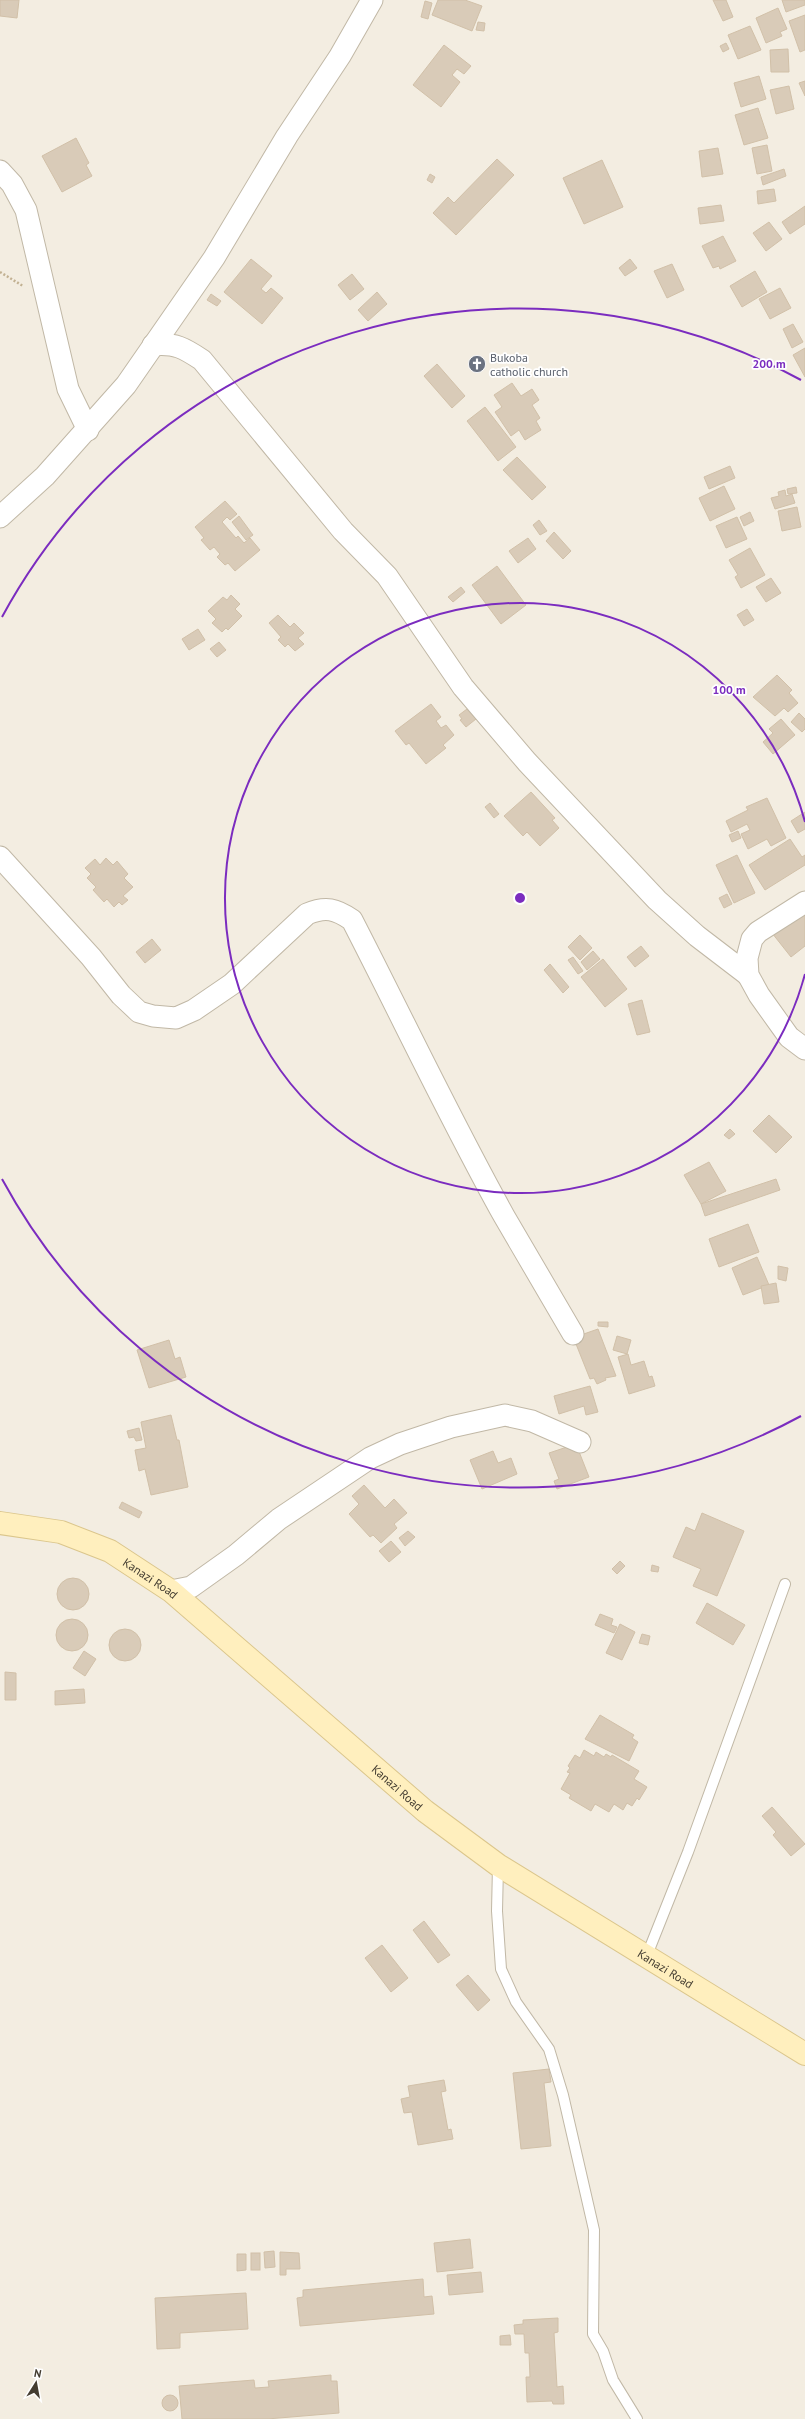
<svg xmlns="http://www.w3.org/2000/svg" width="805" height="2419" viewBox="0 0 805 2419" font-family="'PT Sans',sans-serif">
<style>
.building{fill:#d9cbb8;stroke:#d1c0a8}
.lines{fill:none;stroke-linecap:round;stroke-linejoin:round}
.service-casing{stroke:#c1b8a6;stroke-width:12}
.minor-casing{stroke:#c1b8a6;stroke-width:23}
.secondary-casing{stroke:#dbc68c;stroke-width:24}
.path{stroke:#c2b192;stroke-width:2.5;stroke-dasharray:2 2;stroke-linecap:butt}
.service{stroke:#fff;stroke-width:10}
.minor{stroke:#fff;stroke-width:21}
.secondary{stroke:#ffefbe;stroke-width:22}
.ring{fill:none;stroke:#7b2cbf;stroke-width:2}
.labels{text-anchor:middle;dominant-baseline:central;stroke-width:3.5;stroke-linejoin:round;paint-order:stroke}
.worship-label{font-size:12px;fill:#5b616d;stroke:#fff;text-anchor:start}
.street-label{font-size:12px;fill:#443d31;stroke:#fff}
.centre{fill:#7b2cbf;stroke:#fff;stroke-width:2}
.ring-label{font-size:12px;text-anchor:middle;font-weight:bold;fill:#7b2cbf;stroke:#fff;stroke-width:3.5;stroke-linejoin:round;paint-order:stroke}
</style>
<rect width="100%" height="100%" fill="#f3ede1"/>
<g class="building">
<path d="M0,0H19L17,18L0,16Z"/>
<path d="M438,0H465L482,6L472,31L432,15Z"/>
<path d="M713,0H726L733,17L723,21Z"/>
<path d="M782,0H805V5L786,12Z"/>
<path d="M425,1L432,3L428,19L421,17Z"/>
<path d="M778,8L787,29L780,32L782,36L766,43L756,18Z"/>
<path d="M805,15V50L800,52L789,21Z"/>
<path d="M478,22L485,23L484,31L476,30Z"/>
<path d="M750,26L761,50L738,59L728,35Z"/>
<path d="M726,43L729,49L723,52L720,46Z"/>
<path d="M444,45L471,66L464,74L457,69L452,75L460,82L441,107L413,85Z"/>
<path d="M788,49L789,72H771L770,50Z"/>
<path d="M759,76L766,99L741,107L734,83Z"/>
<path d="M805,81V96L799,83Z"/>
<path d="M789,86L794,109L776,114L770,90Z"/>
<path d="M758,108L768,138L744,145L735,115Z"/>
<path d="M76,138L89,163L86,165L92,176L62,192L42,156Z"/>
<path d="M767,145L772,171L757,174L752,148Z"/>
<path d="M718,148L723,174L702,177L699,151Z"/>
<path d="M497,159L514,175L456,235L433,213L448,197L454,203Z"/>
<path d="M602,160L623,207L584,224L563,178Z"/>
<path d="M784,169L786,176L763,185L761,177Z"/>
<path d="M430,174L435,177L432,183L427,180Z"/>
<path d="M774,189L776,201L758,204L757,191Z"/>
<path d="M721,205L724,221L700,224L698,208Z"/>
<path d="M805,206V224L790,234L782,222Z"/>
<path d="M769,222L782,239L766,251L753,233Z"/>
<path d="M723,236L736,261L720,269L719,266L713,268L702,246Z"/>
<path d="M251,259L272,276L261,289L266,293L271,288L283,298L262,324L224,292Z"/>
<path d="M630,259L637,268L625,276L619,268Z"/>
<path d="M672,264L684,290L667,298L654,271Z"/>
<path d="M755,271L767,292L742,307L730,286Z"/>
<path d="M352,274L364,289L350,300L338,285Z"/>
<path d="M780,288L791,308L770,319L759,299Z"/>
<path d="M377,292L387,304L368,321L358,310Z"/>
<path d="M211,294L221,301L217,306L207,300Z"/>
<path d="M793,324L803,342L792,348L783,329Z"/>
<path d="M805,348V377L793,355Z"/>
<path d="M437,364L465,396L452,408L424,376Z"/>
<path d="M512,383L521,396L532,389L539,400L532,405L540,418L536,421L541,430L525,440L519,430L511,436L495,412L502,407L494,395Z"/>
<path d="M485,407L516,447L498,461L467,421Z"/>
<path d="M517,457L546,487L532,500L503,470Z"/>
<path d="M730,466L735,478L709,489L704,477Z"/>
<path d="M724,486L735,509L710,521L699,498Z"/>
<path d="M796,487L797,493L788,494L787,489Z"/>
<path d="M785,490L786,496L792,494L795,503L775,509L771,498L779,496L778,492Z"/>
<path d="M225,501L237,514L230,520L227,517L222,522L236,538L238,536L244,543L250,538L260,550L235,571L228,563L225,565L217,557L220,554L214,547L210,550L201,540L204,538L195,527Z"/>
<path d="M797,507L801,527L782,531L778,511Z"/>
<path d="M750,512L754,521L744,526L740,517Z"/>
<path d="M239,516L253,535L246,540L232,522Z"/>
<path d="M737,517L747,539L726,548L716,526Z"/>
<path d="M539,520L547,531L540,535L533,525Z"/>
<path d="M554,532L571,551L563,559L546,541Z"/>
<path d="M528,538L536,549L518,563L509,551Z"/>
<path d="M750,548L765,575L741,588L735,577L738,575L729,560Z"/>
<path d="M497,566L526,605L501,624L472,585Z"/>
<path d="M771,578L781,593L766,602L756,587Z"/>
<path d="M461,587L465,592L453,602L448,597Z"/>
<path d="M231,595L240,604L235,609L242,616L228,630L226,628L222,632L212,623L216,619L208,611L223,597L227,600Z"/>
<path d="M747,609L754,620L744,626L737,615Z"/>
<path d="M278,615L290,627L294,623L304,633L298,638L304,644L295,651L288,644L285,647L278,640L281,637L269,623Z"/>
<path d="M198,629L205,640L189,650L182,639Z"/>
<path d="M219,642L226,650L217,657L210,649Z"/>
<path d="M777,675L792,690L789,693L798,703L788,712L784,708L775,716L753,697Z"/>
<path d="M431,704L441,717L436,721L441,728L446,725L454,735L443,745L446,748L426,764L409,743L406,745L395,731Z"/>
<path d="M467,709L476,719L466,727L460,720L462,719L459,715Z"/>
<path d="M799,713L805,719V729L802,732L791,722Z"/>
<path d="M781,719L795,735L773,754L763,742L773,733L769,729Z"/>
<path d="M531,792L555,818L552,820L559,828L540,846L527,832L523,836L504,816Z"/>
<path d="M767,798L786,838L771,846L767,839L748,849L741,834L750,830L747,824L731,832L726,821L748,810L746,807Z"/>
<path d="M490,803L499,814L494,818L485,807Z"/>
<path d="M805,812V829L798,833L791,821Z"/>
<path d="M738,831L741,838L732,842L729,835Z"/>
<path d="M790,839L802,857L805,855V865L765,890L749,865Z"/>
<path d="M737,855L755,893L734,903L716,865Z"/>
<path d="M106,858L113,865L117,861L128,874L124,878L133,887L123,896L128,900L122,905L119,902L114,907L107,899L104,902L93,890L96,887L87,878L91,874L85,868L95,859L100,865Z"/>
<path d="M727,894L732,904L724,908L719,898Z"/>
<path d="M805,914V946L791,957L772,933Z"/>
<path d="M580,935L592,948L580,960L568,947Z"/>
<path d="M152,939L161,950L145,963L136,952Z"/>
<path d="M641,946L649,956L635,967L627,957Z"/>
<path d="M593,951L600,959L587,970L581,962Z"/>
<path d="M573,957L583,971L578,974L568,960Z"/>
<path d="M603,959L627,989L605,1007L581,977Z"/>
<path d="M550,964L569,987L563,993L544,970Z"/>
<path d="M642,1000L650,1032L637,1035L628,1004Z"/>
<path d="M769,1115L792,1137L776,1153L753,1131Z"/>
<path d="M730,1129L735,1134L729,1139L724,1135Z"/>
<path d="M709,1162L726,1191L701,1204L684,1175Z"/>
<path d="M776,1179L780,1190L705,1216L701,1204Z"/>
<path d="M748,1224L759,1252L719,1267L709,1239Z"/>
<path d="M757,1257L769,1285L743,1295L732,1268Z"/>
<path d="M778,1266L788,1268L786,1281L778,1279Z"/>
<path d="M776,1283L779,1302L764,1304L761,1286Z"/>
<path d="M598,1322H608V1327L598,1326Z"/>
<path d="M598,1329L616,1376L605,1378L606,1380L597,1384L594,1378L590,1379L576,1344L581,1342L578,1336Z"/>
<path d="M617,1336L631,1340L627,1354L613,1350Z"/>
<path d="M169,1340L175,1359L180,1357L186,1377L149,1388L137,1350Z"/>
<path d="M628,1354L631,1365L644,1361L649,1377L652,1376L655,1386L629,1394L618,1357Z"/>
<path d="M590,1386L598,1412L586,1415L584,1406L559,1414L554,1396Z"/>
<path d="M171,1415L177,1440H179L188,1487L151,1495L145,1469L139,1471L135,1450L146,1448L141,1422Z"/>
<path d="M139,1428L142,1440L136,1441L134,1437L129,1438L127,1431Z"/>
<path d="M576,1444L589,1477L557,1489L554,1481L559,1479L549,1453Z"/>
<path d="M493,1451L498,1463L511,1458L517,1474L482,1489L470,1460Z"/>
<path d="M364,1485L385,1508L394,1499L407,1513L394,1524L397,1528L381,1543L373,1535L370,1537L349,1514L359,1504L352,1496Z"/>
<path d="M122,1502L142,1512L139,1518L119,1508Z"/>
<path d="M702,1513L744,1531L717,1596L693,1586L701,1569L673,1557L686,1527L695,1531Z"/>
<path d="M408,1531L415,1537L405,1546L399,1538Z"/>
<path d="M391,1541L401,1552L389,1562L379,1551Z"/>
<path d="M620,1561L625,1566L617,1574L612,1569Z"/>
<path d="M652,1565L659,1567L658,1572L651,1571Z"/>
<circle cx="73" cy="1594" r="16"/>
<path d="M707,1603L745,1625L733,1645L696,1623Z"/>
<path d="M600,1614L613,1619L611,1625L617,1627L614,1633L595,1625Z"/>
<circle cx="72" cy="1635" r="16"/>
<path d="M620,1624L635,1632L622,1660L606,1653Z"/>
<circle cx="125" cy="1645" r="16"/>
<path d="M642,1634L650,1636L648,1645L639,1643Z"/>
<path d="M84,1651L96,1659L85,1676L73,1668Z"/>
<path d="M5,1672L16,1673V1700H5Z"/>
<path d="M84,1689L85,1703L55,1705V1691Z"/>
<path d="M600,1715L634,1735L632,1738L638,1742L629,1761L585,1739Z"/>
<path d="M584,1750L594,1756L596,1752L604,1757L606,1754L611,1757L612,1755L639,1771L634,1779L647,1787L639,1800L637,1798L632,1806L627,1803L623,1810L614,1804L609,1812L595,1804L591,1811L569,1798L571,1795L561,1789L570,1773L567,1772L570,1768L568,1766L575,1755L580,1758Z"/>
<path d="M772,1807L805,1844L791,1856L773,1835L776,1832L762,1816Z"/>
<path d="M424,1921L450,1955L438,1963L413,1930Z"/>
<path d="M382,1945L408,1978L391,1992L365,1958Z"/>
<path d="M468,1975L490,2000L478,2011L456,1985Z"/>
<path d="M549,2069L551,2082L544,2083L551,2146L521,2149L513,2073Z"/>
<path d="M444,2080L446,2091L441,2092L448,2130L451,2129L453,2139L418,2145L412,2112L404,2113L401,2099L410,2097L408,2086Z"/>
<path d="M470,2239L473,2268L437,2272L434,2243Z"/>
<path d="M274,2251L275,2267L265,2268L264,2252Z"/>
<path d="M280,2252L299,2253L300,2269H286V2275H280Z"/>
<rect x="251" y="2253" width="9" height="17"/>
<path d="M237,2254H246V2270L237,2271Z"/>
<path d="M481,2272L483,2292L449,2295L447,2275Z"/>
<path d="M423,2279L424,2297L432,2296L434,2314L300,2326L297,2298L303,2297V2290Z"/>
<path d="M246,2293L248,2329L180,2333V2348L157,2349L155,2298Z"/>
<path d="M558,2318V2332L554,2333L557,2387L563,2386L564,2404H553L552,2401L527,2402L526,2377H530L529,2353H525L524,2334H515L514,2325L523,2324V2320Z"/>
<path d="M510,2335L511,2345H500V2336Z"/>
<path d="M331,2375V2381H337L339,2413L267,2419H182L179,2386L254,2380L255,2388L269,2387L268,2381Z"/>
<circle cx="170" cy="2403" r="8"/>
</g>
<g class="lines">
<defs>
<g id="service">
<path d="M498,1866L497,1911L501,1969L516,2002L549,2049L563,2095L594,2230L593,2334L603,2351L613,2380L637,2419"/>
<path d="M647,1955L688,1852L785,1584"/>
</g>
<g id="minor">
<path d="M0,171L12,184L26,210L68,389L88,430"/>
<path d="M153,345C176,343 184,348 202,360L343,531L387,576L463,687L527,762L657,900L697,936L748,975"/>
<path d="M0,517L45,476L126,385L214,258L287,136L340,56L372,0"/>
<path d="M0,857L91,957L121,995L139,1012L153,1016L176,1018L194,1010L232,984L307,914C326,906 336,909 352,920C403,1019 450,1119 504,1216C527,1256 550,1295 573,1334"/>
<path d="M805,902L758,932L752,939L747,958L748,975L759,995L789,1037L805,1049"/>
<path d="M171,1591L191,1587L236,1555L279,1519L370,1458L400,1444L451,1427L505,1415L532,1421L580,1442"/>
</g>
<g id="secondary">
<path id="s1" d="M0,1523L61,1532L110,1551L171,1591L425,1811L498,1865L805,2054"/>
</g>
</defs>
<use href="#service" class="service-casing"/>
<use href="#minor" class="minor-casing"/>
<use href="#secondary" class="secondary-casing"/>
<path class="path" d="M0,272L23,286"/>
<use href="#service" class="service"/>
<use href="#minor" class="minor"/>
<use href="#secondary" class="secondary"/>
</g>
<g class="ring">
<path d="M805 974A295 295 0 1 1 805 822"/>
<path d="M801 1416A589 589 0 0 1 2 1179M2 617A589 589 0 0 1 801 380"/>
</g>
<defs>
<symbol id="church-disc" viewBox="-11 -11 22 22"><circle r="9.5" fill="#6b7280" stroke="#fff"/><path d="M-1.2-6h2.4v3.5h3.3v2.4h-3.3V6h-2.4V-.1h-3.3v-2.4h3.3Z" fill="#fff"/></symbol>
</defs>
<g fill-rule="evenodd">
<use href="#church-disc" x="467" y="354" width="20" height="20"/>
</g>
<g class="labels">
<g class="worship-label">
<text x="490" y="357">Bukoba<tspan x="490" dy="14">catholic church</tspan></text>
</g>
<g class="street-label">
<text stroke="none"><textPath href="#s1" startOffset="163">Kanazi Road</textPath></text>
<text stroke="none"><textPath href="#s1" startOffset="487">Kanazi Road</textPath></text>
<text stroke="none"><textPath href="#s1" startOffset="811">Kanazi Road</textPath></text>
</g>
</g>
<circle cx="520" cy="898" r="6" class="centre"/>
<g class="ring-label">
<text x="769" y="368">200 m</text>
<text x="729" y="694">100 m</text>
</g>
<g transform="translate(36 2383) rotate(11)" stroke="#ffffff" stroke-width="3" paint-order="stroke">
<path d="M0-3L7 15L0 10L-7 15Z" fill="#443d31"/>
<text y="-6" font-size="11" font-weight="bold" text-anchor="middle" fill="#443d31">N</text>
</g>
</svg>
